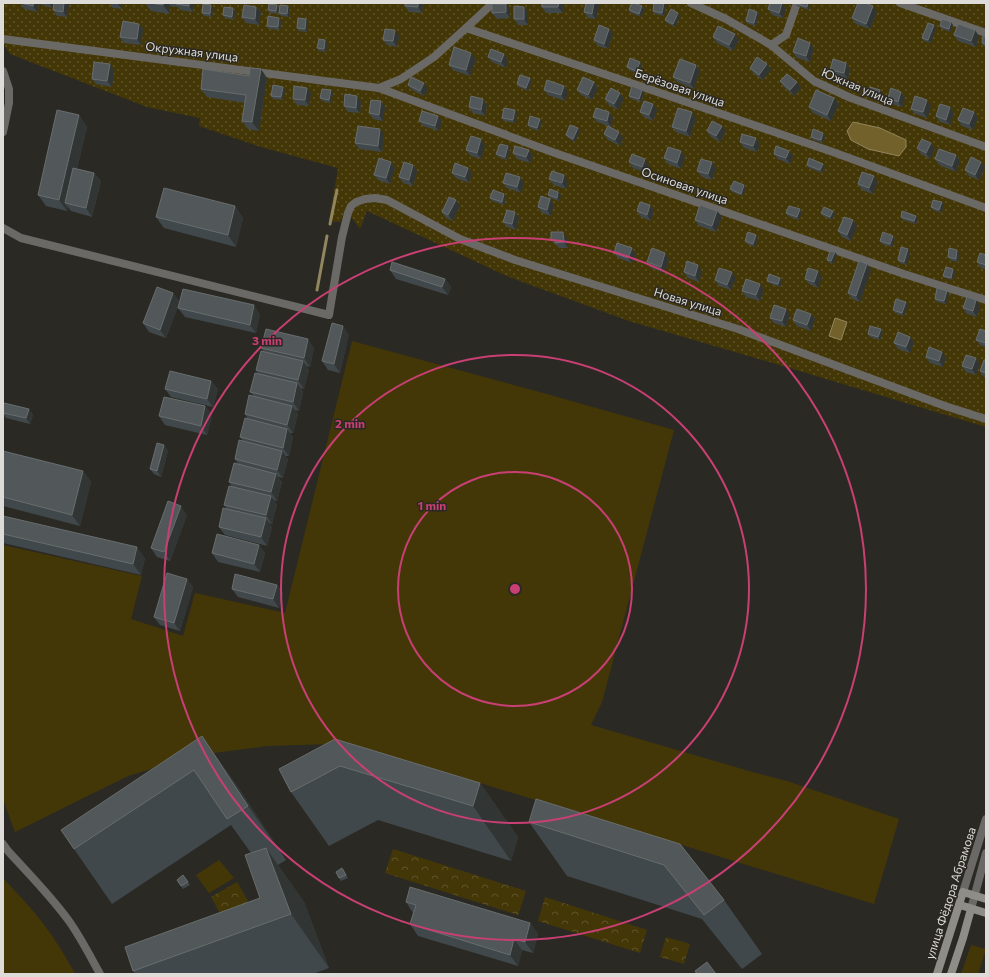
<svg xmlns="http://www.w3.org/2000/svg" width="989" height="977" viewBox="0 0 989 977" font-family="Commissioner,sans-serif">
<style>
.grass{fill:#443707}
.park{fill:url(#park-crowns)}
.garden{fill:url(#garden-dots)}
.water{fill:#72612a;stroke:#92865e}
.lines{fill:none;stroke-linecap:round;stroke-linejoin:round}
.stream{stroke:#92865e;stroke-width:3}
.street{stroke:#6a6966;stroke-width:8}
.secondary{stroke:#8f8d88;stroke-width:8}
.wall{fill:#41484b}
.shaded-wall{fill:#313534}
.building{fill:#52585a;stroke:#686d6e}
.ring{fill:none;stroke:#c83f74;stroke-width:2}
.labels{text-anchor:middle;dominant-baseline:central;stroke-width:3;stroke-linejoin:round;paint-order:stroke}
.street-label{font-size:12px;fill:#dedcd8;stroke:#2b2923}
.centre{fill:#c83f74;stroke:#2b2923;stroke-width:2}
.ring-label{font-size:12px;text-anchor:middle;font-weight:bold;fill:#c83f74;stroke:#2b2923;stroke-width:3;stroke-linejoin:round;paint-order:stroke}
</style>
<defs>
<pattern id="park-crowns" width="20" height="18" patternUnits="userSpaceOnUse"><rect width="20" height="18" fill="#443707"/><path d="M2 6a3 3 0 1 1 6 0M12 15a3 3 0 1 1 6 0" fill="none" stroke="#5f532a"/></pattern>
<pattern id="garden-dots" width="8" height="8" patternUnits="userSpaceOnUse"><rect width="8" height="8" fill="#443707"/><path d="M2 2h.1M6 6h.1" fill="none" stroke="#5f532a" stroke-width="1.8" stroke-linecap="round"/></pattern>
</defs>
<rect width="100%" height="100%" fill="#2b2923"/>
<g class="grass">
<path d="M352,341L536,391L674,430L602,702L591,725L756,773L787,781L899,819L874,904L405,760L333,744L267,746L198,755L128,776L15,832L3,799V545L142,576L131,619L183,636L195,593L285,613Z"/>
<path d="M219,860L234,878L209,893L196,875Z"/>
<path d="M3,878C11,887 19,895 26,903C45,924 62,949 75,974H3Z"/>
<path d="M971,945L986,949L978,974H961Z"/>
</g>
<g class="park">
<path d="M393,849L526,891L518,915L385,873Z"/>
<path d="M237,882L248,901L263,941L224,920L211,897Z"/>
<path d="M545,897L647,930L640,953L538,921Z"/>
<path d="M666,937L690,944L684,964L660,957Z"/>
</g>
<path class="garden" d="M3,3H986V427L783,366L629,321L509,277L367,211L360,229L346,210L340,222L329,221L338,168L261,147L199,126L200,118L147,107L10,54L3,43Z"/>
<g class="water">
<path d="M853,122L880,128L906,140V147L899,156L868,149L851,140L847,131Z"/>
<path d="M835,318L847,322L841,340L829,336Z"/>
</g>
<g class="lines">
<g class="stream">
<path d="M330,224L337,190"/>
<path d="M317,290L327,236"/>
</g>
<g class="street">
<path d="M691,3L726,19L771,45L814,81L851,98L986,147"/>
<path d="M900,3L986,33"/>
<path d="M466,28L493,3"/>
<path d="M3,39L379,88L555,153L904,274L986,300"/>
<path d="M771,45L786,35L797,3"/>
<path d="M3,71L9,89V103L3,132"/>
<path d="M379,88L401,79L434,57L466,28L628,82L830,151L986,208"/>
<path d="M3,228L21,238L329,315L342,237L348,213L351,206L356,202L365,199L375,198L387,200L460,239L515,260L738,329L945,406L986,419"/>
<path d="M3,844L8,851C29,874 51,896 69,921C81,938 90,956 100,974"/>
<path d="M963,892L986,819"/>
<path d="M971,909L986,853"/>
</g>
<g class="secondary">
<path d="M960,905L986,913"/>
<path d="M937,974L963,892L986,899"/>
<path d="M951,974L963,938L971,909"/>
</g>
</g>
<g class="wall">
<path d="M20,3H39L37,12L24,9Z"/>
<path d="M40,3H53L52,8L42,5Z"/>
<path d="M109,3H122V9L113,8Z"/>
<path d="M145,3H194L193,12L180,10L178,7L170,6V14L151,11Z"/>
<path d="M423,3L422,13L409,12L405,6Z"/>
<path d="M563,3V13H546L542,7Z"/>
<path d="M586,3H597L599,6L596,19L588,18L584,12Z"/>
<path d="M664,3L666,6L664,16L655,14L653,11Z"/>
<path d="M770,3H782L786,8L783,18L772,15L768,9Z"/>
<path d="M506,4L510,9V18L497,19L492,13Z"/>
<path d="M795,4L810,5L809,10L797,6Z"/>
<path d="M69,5L67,17L57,16L53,10Z"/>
<path d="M277,5L279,8L278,14L270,13L268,10Z"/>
<path d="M288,6L290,9L289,17L281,16L279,13Z"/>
<path d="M642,6L645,9L641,17L631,13L629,10Z"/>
<path d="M256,7L261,12L259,25L246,23L242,17Z"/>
<path d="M524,7L528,12V25H518L514,19Z"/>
<path d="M213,8L212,17L204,16L202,13Z"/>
<path d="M235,11L234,20L225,18L223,15Z"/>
<path d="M757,12L759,14L756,26L748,24L746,21Z"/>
<path d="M877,12L870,29L856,24L852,18Z"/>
<path d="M680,16L675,27L667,23L665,20Z"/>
<path d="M306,19L308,22L307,32L299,31L297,28Z"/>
<path d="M281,21L280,30L269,29L267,26Z"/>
<path d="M139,24L143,29L141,45L124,43L120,37Z"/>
<path d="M953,25L951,32L942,29L940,26Z"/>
<path d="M936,28L931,43L924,41L922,38Z"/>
<path d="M609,29L613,34L608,49L598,46L594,40Z"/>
<path d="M954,35L979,36L976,47L958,41Z"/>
<path d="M399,36L397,47L387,45L383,40Z"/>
<path d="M713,37L739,40L733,51L717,43Z"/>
<path d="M986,37V47L984,46L982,43Z"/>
<path d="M325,40L327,43L326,52L319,51L317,48Z"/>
<path d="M814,48L810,62L797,58L793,52Z"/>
<path d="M488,57L508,60L506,68L492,62Z"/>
<path d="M476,59L470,76L453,70L449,65Z"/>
<path d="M640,62L642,65L638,74L629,70L627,67Z"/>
<path d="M846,63L850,69L848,79L835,75L830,70Z"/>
<path d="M110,64L114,70L112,87L96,84L92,79Z"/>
<path d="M767,64L771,69L763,80L754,74L750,68Z"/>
<path d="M696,65L700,71L694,89L677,82L673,77Z"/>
<path d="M267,78L259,131L248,129L242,121L245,103L207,97L201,89Z"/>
<path d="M530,78L532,81L528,91L519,87L517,84Z"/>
<path d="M780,81L797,82L801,88L794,96L784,87Z"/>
<path d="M594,82L598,88L592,100L581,95L577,90Z"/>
<path d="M408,85L428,89L424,96L412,90Z"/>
<path d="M564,86L568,92L565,101L548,95L544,90Z"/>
<path d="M283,87L285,90L283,100L273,99L271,96Z"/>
<path d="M307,88L311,93L309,106L297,105L293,99Z"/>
<path d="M901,92L905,98L902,107L892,104L888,98Z"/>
<path d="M333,93L331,103L322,101L320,98Z"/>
<path d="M620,93L624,99L618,110L609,105L605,99Z"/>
<path d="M644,93L641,102L631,99L629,96Z"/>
<path d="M882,93L879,100L870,97L868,94Z"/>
<path d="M357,96L361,102L360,113L348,112L344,106Z"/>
<path d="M834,98L839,104L831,121L813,113L809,107Z"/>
<path d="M381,101L385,107L383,121L373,119L369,113Z"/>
<path d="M653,104L657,110L653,121L644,117L640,112Z"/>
<path d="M487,105L485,116L473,113L469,107Z"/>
<path d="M931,106L927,118L915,114L911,109Z"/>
<path d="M950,107L954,113L950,125L940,122L936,116Z"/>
<path d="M609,112L613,118L611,127L597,122L593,117Z"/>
<path d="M974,112L978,118L973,130L962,126L958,120Z"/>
<path d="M517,113L515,123L504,121L502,118Z"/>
<path d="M79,115L87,127L77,169L94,173L101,181L92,217L71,211L68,207L67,211L46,206L38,195Z"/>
<path d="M696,118L690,137L676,132L672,127Z"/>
<path d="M419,121H442L439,131L423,126Z"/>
<path d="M542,122L539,131L530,128L528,125Z"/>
<path d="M722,126L726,131L720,142L711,137L707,131Z"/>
<path d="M578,128L580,131L575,142L568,138L566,135Z"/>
<path d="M823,133L825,136L823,143L813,140L811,137Z"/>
<path d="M384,134L382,152L359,149L355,143Z"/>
<path d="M604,134L623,138L620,146L608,140Z"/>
<path d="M756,138L760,144L757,152L744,148L740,142Z"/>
<path d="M931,143L935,149L930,159L921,154L917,148Z"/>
<path d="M485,145L481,159L471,156L466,150Z"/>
<path d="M508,146L510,149L507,160L498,157L496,154Z"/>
<path d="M529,150L533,156L530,163L517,159L513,153Z"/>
<path d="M789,151L793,156L790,164L778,159L774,154Z"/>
<path d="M956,155L960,161L956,172L939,165L935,159Z"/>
<path d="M685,157L681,169L668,164L664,158Z"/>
<path d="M391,162L395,168L390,184L378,180L374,175Z"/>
<path d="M629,162L649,165L646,173L633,168Z"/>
<path d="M712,162L716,168L712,180L702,177L697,171Z"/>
<path d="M981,162L985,167L979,180L969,176L965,170Z"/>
<path d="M823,164L825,167L822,173L809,168L807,165Z"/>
<path d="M413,165L417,171L413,186L403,183L399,177Z"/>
<path d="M468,168L472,173L469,183L456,178L452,173Z"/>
<path d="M549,179L568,181L566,189L554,185Z"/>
<path d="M878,182L873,194L862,190L858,184Z"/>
<path d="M503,183H524L521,193L507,188Z"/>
<path d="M746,188L743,196L732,192L730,189Z"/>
<path d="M558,192L561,195L559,201L550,198L548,195Z"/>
<path d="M506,197L504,205L492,201L490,198Z"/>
<path d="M550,199L554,205L551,216L542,213L538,207Z"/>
<path d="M456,200L460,206L453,221L446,218L442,212Z"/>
<path d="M650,205L654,211L651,221L641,217L637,211Z"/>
<path d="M944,205L941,213L933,210L931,207Z"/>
<path d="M235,206L243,218L236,247L164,228L156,217Z"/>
<path d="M800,209L802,212L799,220L788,216L786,213Z"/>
<path d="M717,211L722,217L716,232L699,226L695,220Z"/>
<path d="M833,211L835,214L832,220L823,216L821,213Z"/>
<path d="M515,212L519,218L516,230L507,227L503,222Z"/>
<path d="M916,216L918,219L916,224L903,220L901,217Z"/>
<path d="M857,226L851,241L842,237L838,231Z"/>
<path d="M567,238L568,248H559L557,245H556L551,240Z"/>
<path d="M758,238L755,247L747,244L745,241Z"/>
<path d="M895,239L892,247L882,244L880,241Z"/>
<path d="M632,248L636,254L632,263L618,258L614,253Z"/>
<path d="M957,250L959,253L958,262L950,260L948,257Z"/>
<path d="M910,252L907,265L900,263L898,260Z"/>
<path d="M665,253L669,259L665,273L651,268L647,262Z"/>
<path d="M837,255L833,264L829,263L827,260Z"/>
<path d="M986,255V269L981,268L977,262Z"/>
<path d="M867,264L871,270L860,302L852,299L848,293Z"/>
<path d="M953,269L955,272L953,280L945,278L943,276Z"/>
<path d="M390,270L445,279L451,287L448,295L396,279Z"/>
<path d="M702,271L699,282L688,278L684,272Z"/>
<path d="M822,277L818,288L809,284L805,279Z"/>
<path d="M736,278L731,290L719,286L715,280Z"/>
<path d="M782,280L780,287L769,283L767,281Z"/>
<path d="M760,284L764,290L760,301L746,297L742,291Z"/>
<path d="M949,294L946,304L937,302L935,299Z"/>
<path d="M180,301L166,338L149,332L143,323Z"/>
<path d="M908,305L904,316L895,313L893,310Z"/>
<path d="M980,306L977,317L967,314L963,308Z"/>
<path d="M178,308L260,314L256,333L185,317Z"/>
<path d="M811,314L815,319L811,331L797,326L793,320Z"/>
<path d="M790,315L786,327L774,323L770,318Z"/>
<path d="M881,329L883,332L880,340L870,337L868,334Z"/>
<path d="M986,331V347L981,346L976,340Z"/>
<path d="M349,334L340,373L328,370L322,361Z"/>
<path d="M910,337L914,342L910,353L898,349L894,343Z"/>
<path d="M261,348H314L310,367L306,366L309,370L304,389L301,388L303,392L299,411L295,410L298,414L293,433H290L293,437L289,456H285L288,459L283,478L278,477L282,482L277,501L274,500L277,505L272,524L269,523L272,527L267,546L225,535L219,527L227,509L224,505L232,487L229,482L238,464L235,459L243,441L240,437L248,419L245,414L254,396L250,392L258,374L256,370L264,352Z"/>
<path d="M926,357H946L943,367L930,363Z"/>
<path d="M976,358L980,364L976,375L966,372L962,366Z"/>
<path d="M986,360V377H984L980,371Z"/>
<path d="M211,381L218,389L213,407L171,397L165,389Z"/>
<path d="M3,406L29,409L33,415L30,424L6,418L3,414Z"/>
<path d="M205,406L212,415L207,435L165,425L159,416Z"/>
<path d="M164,445L168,451L161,477L154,474L150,469Z"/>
<path d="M3,451L83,471L91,482L80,526L3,506Z"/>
<path d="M187,515L170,561L157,557L151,548Z"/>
<path d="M3,516L145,558L141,575L3,543Z"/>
<path d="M259,545L265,553L260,572L218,562L212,553Z"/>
<path d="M187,579L193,587L180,631L160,625L154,617Z"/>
<path d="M277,585L283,593L279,608L238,597L232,589Z"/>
<path d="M202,736L240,790L286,860L278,865L304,902L329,968L313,974H135L133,971L260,898L251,853L231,825L112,904L74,849Z"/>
<path d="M335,739L480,783L518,837L511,861L378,820L329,846L291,792Z"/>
<path d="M529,822L680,844L724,900L762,954L742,969L702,919L567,876Z"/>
<path d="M344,871L348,878L341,881L339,878Z"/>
<path d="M183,875L190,885L183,889L177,880Z"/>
<path d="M406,902L530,923L538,934L533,953L522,950L518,966L418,936L410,924L413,913Z"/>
</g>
<g class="shaded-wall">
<path d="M34,3H39L37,12L33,6Z"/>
<path d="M49,3H53L52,8Z"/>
<path d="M64,3H67L69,5L67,17L63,12Z"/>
<path d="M117,3H122V9Z"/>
<path d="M164,3H168L170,6V14L163,5Z"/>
<path d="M189,3H194L193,12L189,6Z"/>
<path d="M418,3H423L422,13L418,7Z"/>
<path d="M559,3H563V13L558,7Z"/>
<path d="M594,3H597L599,6L596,19L592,14Z"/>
<path d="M664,3L666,6L664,16L662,13Z"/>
<path d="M782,3L786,8L783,18L779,13Z"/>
<path d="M808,3H809L810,5L809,10L807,7Z"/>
<path d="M506,4L510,9V18L506,12Z"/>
<path d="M211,5L213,8L212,17L210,14Z"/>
<path d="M277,5L279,8L278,14L276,11Z"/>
<path d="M288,6L290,9L289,17L287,14Z"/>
<path d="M642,6L645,9L641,17L639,14Z"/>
<path d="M873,6L877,12L870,29L866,24Z"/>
<path d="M256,7L261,12L259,25L255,19Z"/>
<path d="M524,7L528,12V25L524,19Z"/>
<path d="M233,8L235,11L234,20L232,17Z"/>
<path d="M757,12L759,14L756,26L754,23Z"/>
<path d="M678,13L680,16L675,27L673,24Z"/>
<path d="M279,18L281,21L280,30L278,27Z"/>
<path d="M306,19L308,22L307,32L305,29Z"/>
<path d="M951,22L953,25L951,32L949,29Z"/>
<path d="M139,24L143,29L141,45L137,39Z"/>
<path d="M934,25L936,28L931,43L928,40Z"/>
<path d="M609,29L613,34L608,49L604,44Z"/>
<path d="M395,30L399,36L397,47L393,41Z"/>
<path d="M975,30L979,36L976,47L971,41Z"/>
<path d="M735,34L739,40L733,51L729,45Z"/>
<path d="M325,40L327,43L326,52L324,49Z"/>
<path d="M810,43L814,48L810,62L806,56Z"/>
<path d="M471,53L476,59L470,76L466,70Z"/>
<path d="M504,54L508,60L506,68L501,62Z"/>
<path d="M640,62L642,65L638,74L636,71Z"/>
<path d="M846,63L850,69L848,79L844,73Z"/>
<path d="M110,64L114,70L112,87L107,81Z"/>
<path d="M767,64L771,69L763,80L759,75Z"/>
<path d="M696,65L700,71L694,89L690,83Z"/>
<path d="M261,69L267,78L259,131L252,122Z"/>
<path d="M530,78L532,81L528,91L526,88Z"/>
<path d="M594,82L598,88L592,100L588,95Z"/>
<path d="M797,82L801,88L794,96L790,90Z"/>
<path d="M424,83L428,89L424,96L420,91Z"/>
<path d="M564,86L568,92L565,101L561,95Z"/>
<path d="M283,87L285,90L283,100L281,97Z"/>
<path d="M307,88L311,93L309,106L305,100Z"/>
<path d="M331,90L333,93L331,103L329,100Z"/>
<path d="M642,90L644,93L641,102L639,99Z"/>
<path d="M880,90L882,93L879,100L877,97Z"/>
<path d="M901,92L905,98L902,107L898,102Z"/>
<path d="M620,93L624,99L618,110L614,104Z"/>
<path d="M357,96L361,102L360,113L356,108Z"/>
<path d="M834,98L839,104L831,121L827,115Z"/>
<path d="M483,99L487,105L485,116L481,110Z"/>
<path d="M927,100L931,106L927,118L923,112Z"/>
<path d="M381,101L385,107L383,121L379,115Z"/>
<path d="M653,104L657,110L653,121L649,115Z"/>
<path d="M950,107L954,113L950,125L946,120Z"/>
<path d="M515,110L517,113L515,123L513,120Z"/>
<path d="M609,112L613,118L611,127L607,121Z"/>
<path d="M692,112L696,118L690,137L686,131Z"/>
<path d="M974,112L978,118L973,130L969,124Z"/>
<path d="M79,115L87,127L69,204L65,203L68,207L67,211L59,200Z"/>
<path d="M438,116L442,121L439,131L435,126Z"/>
<path d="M540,119L542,122L539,131L537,128Z"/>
<path d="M722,126L726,131L720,142L716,136Z"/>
<path d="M578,128L580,131L575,142L573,139Z"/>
<path d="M380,129L384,134L382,152L378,146Z"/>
<path d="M619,132L623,138L620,146L615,140Z"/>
<path d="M823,133L825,136L823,143L821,140Z"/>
<path d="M756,138L760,144L757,152L753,146Z"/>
<path d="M481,139L485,145L481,159L477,153Z"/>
<path d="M931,143L935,149L930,159L926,153Z"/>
<path d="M508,146L510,149L507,160L505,157Z"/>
<path d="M529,150L533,156L530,163L526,157Z"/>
<path d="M681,151L685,157L681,169L677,163Z"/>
<path d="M789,151L793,156L790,164L786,158Z"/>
<path d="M956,155L960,161L956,172L952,166Z"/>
<path d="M645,159L649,165L646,173L642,167Z"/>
<path d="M391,162L395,168L390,184L386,178Z"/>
<path d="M712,162L716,168L712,180L708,174Z"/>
<path d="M981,162L985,167L979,180L975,175Z"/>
<path d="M823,164L825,167L822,173L820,170Z"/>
<path d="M413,165L417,171L413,186L409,180Z"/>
<path d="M468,168L472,173L469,183L465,177Z"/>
<path d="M94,173L101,181L92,217L86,208Z"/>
<path d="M564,175L568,181L566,189L562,183Z"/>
<path d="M874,176L878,182L873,194L869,188Z"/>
<path d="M520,177L524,183L521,193L517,187Z"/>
<path d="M744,185L746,188L743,196L741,194Z"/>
<path d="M558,192L561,195L559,201L557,198Z"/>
<path d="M504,194L506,197L504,205L502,202Z"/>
<path d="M550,199L554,205L551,216L547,210Z"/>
<path d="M456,200L460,206L453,221L448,215Z"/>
<path d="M942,202L944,205L941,213L939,210Z"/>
<path d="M650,205L654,211L651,221L647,215Z"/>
<path d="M235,206L243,218L236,247L228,235Z"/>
<path d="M800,209L802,212L799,220L797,217Z"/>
<path d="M717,211L722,217L716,232L712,226Z"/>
<path d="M833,211L835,214L832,220L830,217Z"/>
<path d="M515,212L519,218L516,230L512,224Z"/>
<path d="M916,216L918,219L916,224L914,221Z"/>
<path d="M853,220L857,226L851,241L847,235Z"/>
<path d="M563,232L567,238L568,248L564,242Z"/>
<path d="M756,235L758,238L755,247L753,244Z"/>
<path d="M893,236L895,239L892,247L890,244Z"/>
<path d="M632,248L636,254L632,263L628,258Z"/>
<path d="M908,249L910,252L907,265L904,262Z"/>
<path d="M957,250L959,253L958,262L956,259Z"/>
<path d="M835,252L837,255L833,264L831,261Z"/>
<path d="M665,253L669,259L665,273L661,267Z"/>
<path d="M867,264L871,270L860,302L856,296Z"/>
<path d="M698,265L702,271L699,282L695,276Z"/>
<path d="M953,269L955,272L953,280L951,278Z"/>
<path d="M818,271L822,277L818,288L814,282Z"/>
<path d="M732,272L736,278L731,290L727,285Z"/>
<path d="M780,278L782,280L780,287L778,284Z"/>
<path d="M445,279L451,287L448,295L442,287Z"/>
<path d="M760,284L764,290L760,301L756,295Z"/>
<path d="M947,291L949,294L946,304L944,301Z"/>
<path d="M173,293L180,301L166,338L160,330Z"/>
<path d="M976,300L980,306L977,317L973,311Z"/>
<path d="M906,302L908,305L904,316L902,313Z"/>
<path d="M254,305L260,314L256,333L250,325Z"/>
<path d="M786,309L790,315L786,327L782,321Z"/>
<path d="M811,314L815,319L811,331L807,325Z"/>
<path d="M343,326L349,334L340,373L334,364Z"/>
<path d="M881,329L883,332L880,340L878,337Z"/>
<path d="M910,337L914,342L910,353L906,347Z"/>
<path d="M308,339L314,348L310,367L304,358Z"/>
<path d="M942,352L946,357L943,367L939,361Z"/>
<path d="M976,358L980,364L976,375L972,369Z"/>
<path d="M303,361L309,370L304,389L298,380Z"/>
<path d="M211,381L218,389L213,407L207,399Z"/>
<path d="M297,383L303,392L299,411L293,402Z"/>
<path d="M205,406L212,415L207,435L201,426Z"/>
<path d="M292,406L298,414L293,433L287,425Z"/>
<path d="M29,409L33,415L30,424L26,418Z"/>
<path d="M287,429L293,437L289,456L283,448Z"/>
<path d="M164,445L168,451L161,477L157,471Z"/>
<path d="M282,451L288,459L283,478L277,470Z"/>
<path d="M83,471L91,482L80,526L72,515Z"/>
<path d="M276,474L282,482L277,501L271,492Z"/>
<path d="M271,496L277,505L272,524L266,515Z"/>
<path d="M181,506L187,515L170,561L164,552Z"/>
<path d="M266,518L272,527L267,546L261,537Z"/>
<path d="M259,545L265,553L260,572L254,564Z"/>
<path d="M137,547L145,558L141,575L133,564Z"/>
<path d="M187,579L193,587L180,631L174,623Z"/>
<path d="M277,585L283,593L279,608L273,599Z"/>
<path d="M202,736L240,790L286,860L248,806Z"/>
<path d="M480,783L518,837L511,861L473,806Z"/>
<path d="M266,848L304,902L329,968L291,914Z"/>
<path d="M530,923L538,934L533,953L525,942Z"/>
<path d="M514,939L522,950L518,966L510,955Z"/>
</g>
<g class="building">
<path d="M21,3H34L33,6Z"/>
<path d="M54,3H64L63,12L53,10Z"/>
<path d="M150,3H164L163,5Z"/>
<path d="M176,3H189V6L176,4Z"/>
<path d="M405,3H418V7L405,6Z"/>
<path d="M542,3H559L558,7H542Z"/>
<path d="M586,3H594L592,14L584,12Z"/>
<path d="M632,3H634L642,6L639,14L629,10Z"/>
<path d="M654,3H664L662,13L653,11Z"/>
<path d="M770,3H782L779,13L768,9Z"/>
<path d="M795,3H808L807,7L795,4Z"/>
<path d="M858,3H865L873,6L866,24L852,18Z"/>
<path d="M203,4L211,5L210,14L202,13Z"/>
<path d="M269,4L277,5L276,11L268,10Z"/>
<path d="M492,4H506V12L492,13Z"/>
<path d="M244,5L256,7L255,19L242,17Z"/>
<path d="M280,5L288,6L287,14L279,13Z"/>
<path d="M514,6L524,7V19H514Z"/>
<path d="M224,7L233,8L232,17L223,15Z"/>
<path d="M671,9L678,13L673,24L665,20Z"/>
<path d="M749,9L757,12L754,23L746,21Z"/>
<path d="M268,16L279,18L278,27L267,26Z"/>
<path d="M298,18L306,19L305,29L297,28Z"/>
<path d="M942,19L951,22L949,29L940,26Z"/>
<path d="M123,21L139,24L137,39L120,37Z"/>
<path d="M928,23L934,25L928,40L922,38Z"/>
<path d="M958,24L975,30L971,41L954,35Z"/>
<path d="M599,25L609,29L604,44L594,40Z"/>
<path d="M718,26L735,34L729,45L713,37Z"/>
<path d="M385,29L395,30L393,41L383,40Z"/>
<path d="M983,36L986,37V44L982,43Z"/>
<path d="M798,38L810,43L806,56L793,52Z"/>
<path d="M319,39L325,40L324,49L317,48Z"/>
<path d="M454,47L471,53L466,70L449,65Z"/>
<path d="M491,49L504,54L501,62L488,57Z"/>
<path d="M757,57L767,64L759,75L750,68Z"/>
<path d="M630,58L640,62L636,71L627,67Z"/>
<path d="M680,59L696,65L690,83L673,77Z"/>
<path d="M833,59L846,63L844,73L830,70Z"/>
<path d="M94,62L110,64L107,81L92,79Z"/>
<path d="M250,68L261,69L252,122L242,121L246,95L201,89L203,69L249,76Z"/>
<path d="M787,74L797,82L790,90L780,81Z"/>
<path d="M520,75L530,78L526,88L517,84Z"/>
<path d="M411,77L424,83L420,91L408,85Z"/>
<path d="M583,77L594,82L588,95L577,90Z"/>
<path d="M547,80L564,86L561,95L544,90Z"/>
<path d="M273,85L283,87L281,97L271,96Z"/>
<path d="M294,86L307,88L305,100L293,99Z"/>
<path d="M632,86L642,90L639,99L629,96Z"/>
<path d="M870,87L880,90L877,97L868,94Z"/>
<path d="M611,88L620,93L614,104L605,99Z"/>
<path d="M891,88L901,92L898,102L888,98Z"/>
<path d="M322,89L331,90L329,100L320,98Z"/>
<path d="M816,90L834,98L827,115L809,107Z"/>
<path d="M345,94L357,96L356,108L344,106Z"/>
<path d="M471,96L483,99L481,110L469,107Z"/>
<path d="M915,96L927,100L923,112L911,109Z"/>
<path d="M371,100L381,101L379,115L369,113Z"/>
<path d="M644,101L653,104L649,115L640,112Z"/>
<path d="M940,104L950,107L946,120L936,116Z"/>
<path d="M504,108L515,110L513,120L502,118Z"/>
<path d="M596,108L609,112L607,121L593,117Z"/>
<path d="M678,108L692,112L686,131L672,127Z"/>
<path d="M963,108L974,112L969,124L958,120Z"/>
<path d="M57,110L79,115L59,200L38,195Z"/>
<path d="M422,111L438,116L435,126L419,121Z"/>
<path d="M530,116L540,119L537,128L528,125Z"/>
<path d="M712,121L722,126L716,136L707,131Z"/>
<path d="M570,125L578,128L573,139L566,135Z"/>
<path d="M358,126L380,129L378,146L355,143Z"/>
<path d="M608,126L619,132L615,140L604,134Z"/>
<path d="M813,129L823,133L821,140L811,137Z"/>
<path d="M742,134L756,138L753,146L740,142Z"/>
<path d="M471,136L481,139L477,153L466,150Z"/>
<path d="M922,139L931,143L926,153L917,148Z"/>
<path d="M500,144L508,146L505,157L496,154Z"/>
<path d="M515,146L529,150L526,157L513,153Z"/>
<path d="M776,146L789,151L786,158L774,154Z"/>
<path d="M668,147L681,151L677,163L664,158Z"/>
<path d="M939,149L956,155L952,166L935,159Z"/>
<path d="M632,154L645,159L642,167L629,162Z"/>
<path d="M971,157L981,162L975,175L965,170Z"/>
<path d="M379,158L391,162L386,178L374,175Z"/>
<path d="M809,158L823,164L820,170L807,165Z"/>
<path d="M701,159L712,162L708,174L697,171Z"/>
<path d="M404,162L413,165L409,180L399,177Z"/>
<path d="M455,163L468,168L465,177L452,173Z"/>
<path d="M73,168L94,173L86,208L65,203Z"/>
<path d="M552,171L564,175L562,183L549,179Z"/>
<path d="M862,172L874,176L869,188L858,184Z"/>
<path d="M506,173L520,177L517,187L503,183Z"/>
<path d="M734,181L744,185L741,194L730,189Z"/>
<path d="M164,188L235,206L228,235L156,217Z"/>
<path d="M550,189L558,192L557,198L548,195Z"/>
<path d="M493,190L504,194L502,202L490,198Z"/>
<path d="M541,196L550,199L547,210L538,207Z"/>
<path d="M449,197L456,200L448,215L442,212Z"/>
<path d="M933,200L942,202L939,210L931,207Z"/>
<path d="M640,202L650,205L647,215L637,211Z"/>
<path d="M700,205L717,211L712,226L695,220Z"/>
<path d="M789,206L800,209L797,217L786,213Z"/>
<path d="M824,207L833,211L830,217L821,213Z"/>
<path d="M507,210L515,212L512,224L503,222Z"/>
<path d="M902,211L916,216L914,221L901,217Z"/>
<path d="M844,217L853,220L847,235L838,231Z"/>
<path d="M551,232H563L564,242L555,243V240H551Z"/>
<path d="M748,232L756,235L753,244L745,241Z"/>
<path d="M883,232L893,236L890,244L880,241Z"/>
<path d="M617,243L632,248L628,258L614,253Z"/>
<path d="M901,247L908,249L904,262L898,260Z"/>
<path d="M652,248L665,253L661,267L647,262Z"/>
<path d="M949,248L957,250L956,259L948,257Z"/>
<path d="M830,251L835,252L831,261L827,260Z"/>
<path d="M980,253L986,255V265L977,262Z"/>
<path d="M687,261L698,265L695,276L684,272Z"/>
<path d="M859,261L867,264L856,296L848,293Z"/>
<path d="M392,262L445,279L442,287L390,270Z"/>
<path d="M946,267L953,269L951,278L943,276Z"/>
<path d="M719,268L732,272L727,285L715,280Z"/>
<path d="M808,268L818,271L814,282L805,279Z"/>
<path d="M769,274L780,278L778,284L767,281Z"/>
<path d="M746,279L760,284L756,295L742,291Z"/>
<path d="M157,287L173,293L160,330L143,323Z"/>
<path d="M937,288L947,291L944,301L935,299Z"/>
<path d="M183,289L254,305L250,325L178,308Z"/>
<path d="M967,297L976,300L973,311L963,308Z"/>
<path d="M896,299L906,302L902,313L893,310Z"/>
<path d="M774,305L786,309L782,321L770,318Z"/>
<path d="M797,309L811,314L807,325L793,320Z"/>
<path d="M332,323L343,326L334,364L322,361Z"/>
<path d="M870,326L881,329L878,337L868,334Z"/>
<path d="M266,329L308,339L304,358L261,348Z"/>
<path d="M980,329L986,331V343L976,340Z"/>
<path d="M898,332L910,337L906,347L894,343Z"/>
<path d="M929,347L942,352L939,361L926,357Z"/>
<path d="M261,351L303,361L298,380L256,370Z"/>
<path d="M966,355L976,358L972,369L962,366Z"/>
<path d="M984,360H986V373L980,371Z"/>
<path d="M170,371L211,381L207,399L165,389Z"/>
<path d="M255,373L297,383L293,402L250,392Z"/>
<path d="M249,395L292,406L287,425L245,414Z"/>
<path d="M164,397L205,406L201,426L159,416Z"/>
<path d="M4,403L29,409L26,418L3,413V406Z"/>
<path d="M245,418L287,429L283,448L240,437Z"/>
<path d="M239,440L282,451L277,470L235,459Z"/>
<path d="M157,443L164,445L157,471L150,469Z"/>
<path d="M3,451L83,471L72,515L3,497Z"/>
<path d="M234,463L276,474L271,492L229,482Z"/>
<path d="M229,486L271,496L266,515L224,505Z"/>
<path d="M168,501L181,506L164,552L151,548Z"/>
<path d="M223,508L266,518L261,537L219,527Z"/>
<path d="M3,516L137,547L133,564L3,534Z"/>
<path d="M217,534L259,545L254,564L212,553Z"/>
<path d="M167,573L187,579L174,623L154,617Z"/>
<path d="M235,574L277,585L273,599L232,589Z"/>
<path d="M202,736L248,806L227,819L194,770L74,849L61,830Z"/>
<path d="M335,739L480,783L473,806L340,766L291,792L279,769Z"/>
<path d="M536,799L680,844L724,900L704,915L664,865L529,822Z"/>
<path d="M266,848L291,914L133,971L125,947L260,898L245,855Z"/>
<path d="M342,868L346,875L339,878L336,872Z"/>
<path d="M183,875L188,882L181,886L177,880Z"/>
<path d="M410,887L530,923L525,942L514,939L510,955L410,924L416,905L406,902Z"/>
<path d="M707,962L716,974H697L695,971Z"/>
</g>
<g class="ring">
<circle cx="515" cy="589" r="117"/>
<circle cx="515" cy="589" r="234"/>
<circle cx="515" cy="589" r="351"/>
</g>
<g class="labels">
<g class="street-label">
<text transform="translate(192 51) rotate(7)">Окружная улица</text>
<text transform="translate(858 86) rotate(23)">Южная улица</text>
<text transform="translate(680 87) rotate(19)">Берёзовая улица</text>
<text transform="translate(685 185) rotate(19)">Осиновая улица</text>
<text transform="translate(688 301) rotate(17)">Новая улица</text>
<text transform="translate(950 893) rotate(-72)">улица Фёдора Абрамова</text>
</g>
</g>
<circle cx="515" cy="589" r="6" class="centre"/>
<g class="ring-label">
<text x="267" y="345">3 min</text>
<text x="350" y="428">2 min</text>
<text x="432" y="510">1 min</text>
</g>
<rect width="989" height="977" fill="none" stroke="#dedcd8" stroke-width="8"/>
</svg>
